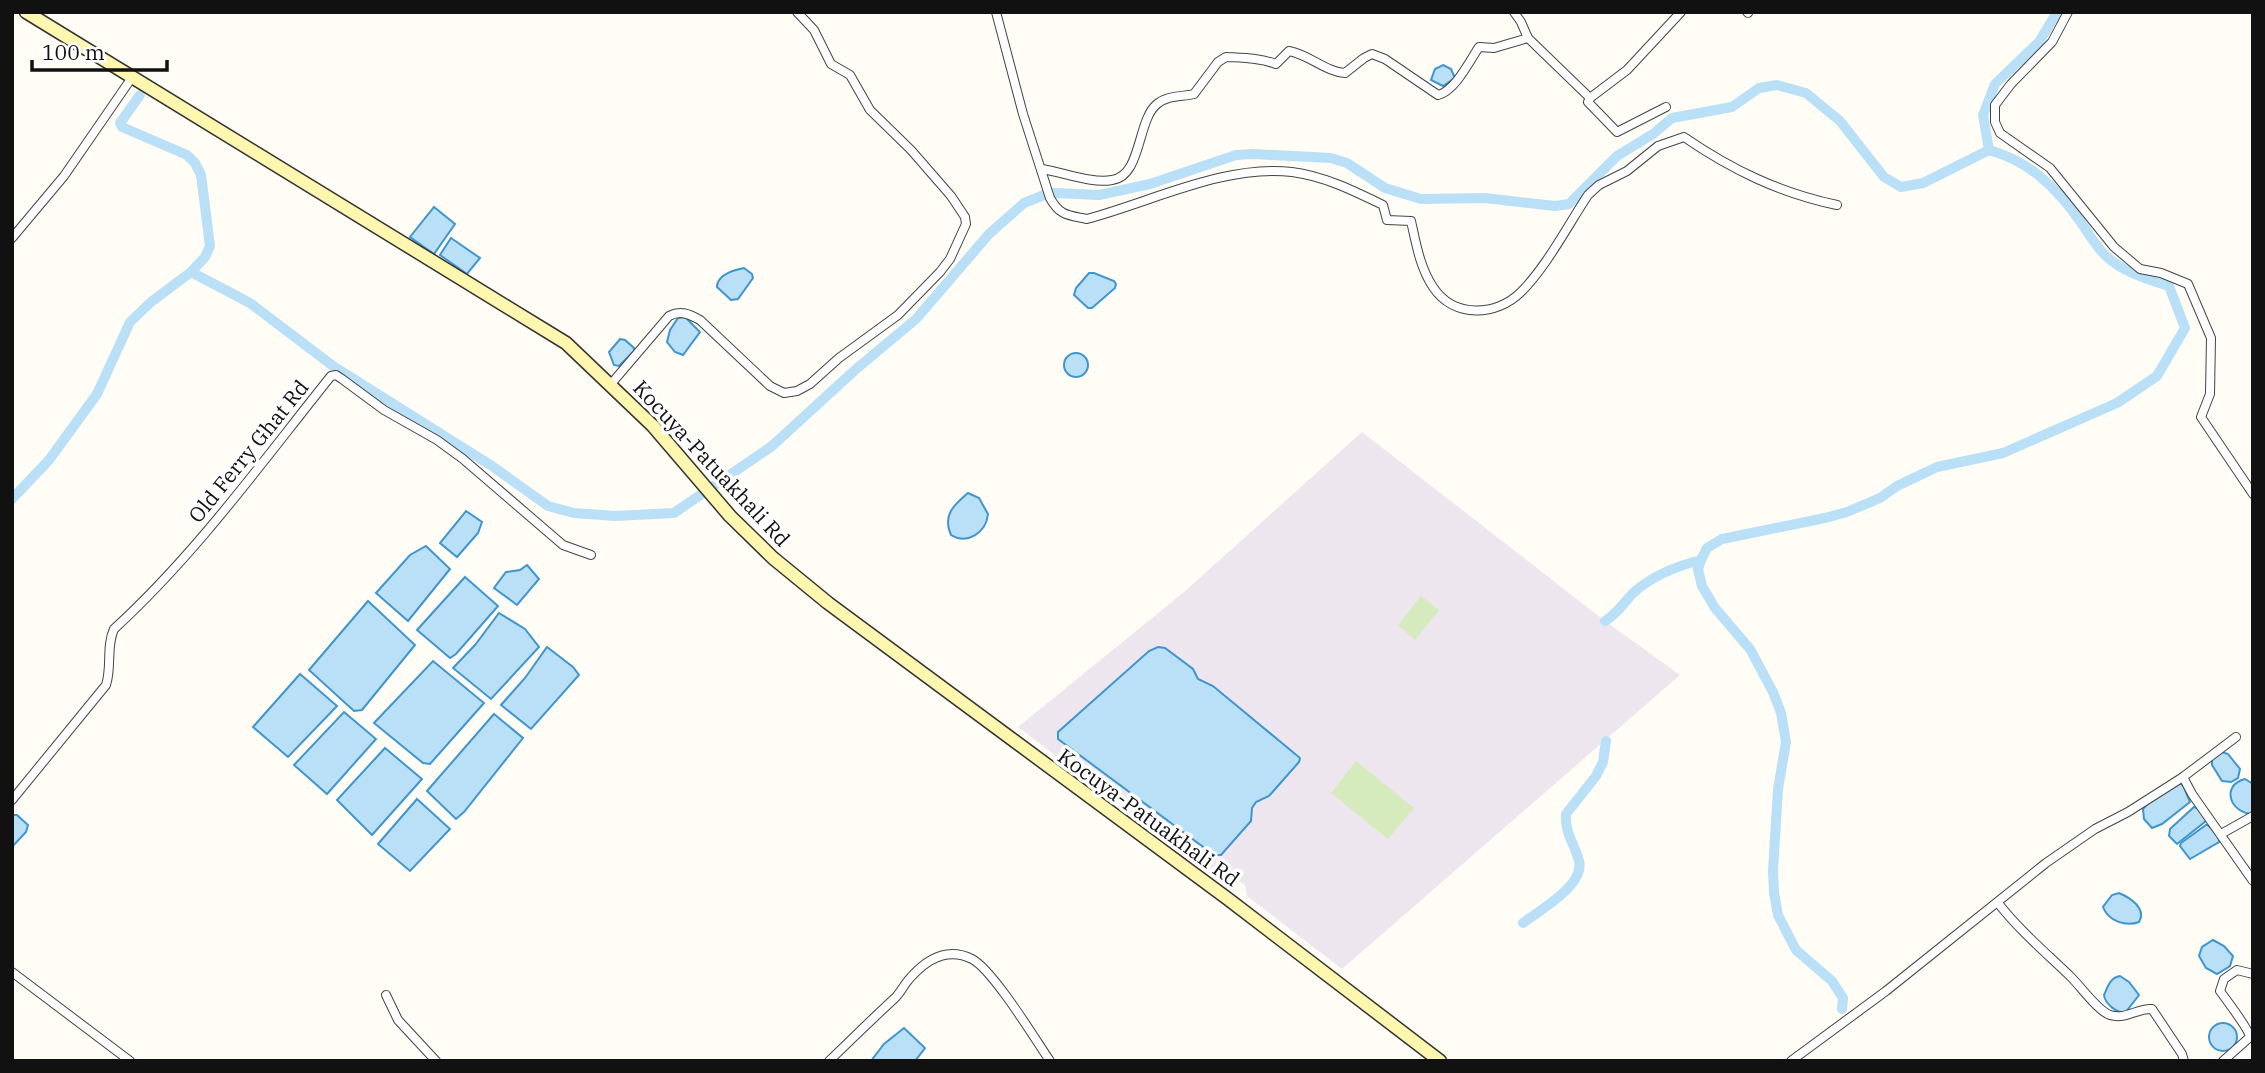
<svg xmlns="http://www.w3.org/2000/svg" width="2265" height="1073" viewBox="0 0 2265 1073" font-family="'IBM Plex Serif',serif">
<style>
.industrial{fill:#eee6ef}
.green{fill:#d5ebbd}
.water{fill:#b9e0f7;stroke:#3f96cf;stroke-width:2}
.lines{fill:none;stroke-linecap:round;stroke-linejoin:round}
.canal{stroke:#b9e0f7;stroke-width:10}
.street-casing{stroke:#444;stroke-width:10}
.secondary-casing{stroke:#333;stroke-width:15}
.street{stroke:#fff;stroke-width:8}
.secondary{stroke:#fff6b0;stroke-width:12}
.labels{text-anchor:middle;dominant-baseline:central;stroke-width:7;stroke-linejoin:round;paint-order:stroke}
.street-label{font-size:21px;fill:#111;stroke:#fff}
</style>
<rect width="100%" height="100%" fill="#fffdf5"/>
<path class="industrial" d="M1362,432L1605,621L1680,675L1342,969L1247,896L1245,885L1228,873L1218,879L1018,727L1184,592Z"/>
<g class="green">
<path d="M1421,596L1439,610L1415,640L1398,625Z"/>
<path d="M1356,761L1414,808L1388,839L1331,793Z"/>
</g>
<g class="water">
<path d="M1443,65L1451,69L1455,78L1443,86L1431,80L1435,69Z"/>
<path d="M434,207L455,224L434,254L410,237Z"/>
<path d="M451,238L480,258L467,274L440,255Z"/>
<path d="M744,268L752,274L753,278L738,299L731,300L717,287C717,275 734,270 744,268Z"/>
<path d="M1089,273H1094L1114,281L1116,284L1115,288L1092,308H1088L1074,295L1076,288Z"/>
<path d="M685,317L700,332L683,355L675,352L667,342L670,330L678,318Z"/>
<path d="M620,339L625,340L634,348V351L619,366L614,365L609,352Z"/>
<circle cx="1076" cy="365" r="12"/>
<path d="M968,493L979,498L988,514C986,533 967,545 951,535C942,515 954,505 968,493Z"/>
<path d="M466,511L482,522L478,533L457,557L440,543Z"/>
<path d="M426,546L450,569L408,621L376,593L410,555Z"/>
<path d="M527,565L539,579L517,605L494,588L506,572L520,570Z"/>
<path d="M465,577L498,606L456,654L450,658L417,630Z"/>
<path d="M368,601L415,645L362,710L354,711L309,670Z"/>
<path d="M499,613L525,629L539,647L491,699L453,668L475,645Z"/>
<path d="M547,647L573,667L579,675L531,729L501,705L525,678Z"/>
<path d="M1158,647L1165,648L1193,669L1198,679L1213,686L1300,758L1299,762L1269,796L1256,802L1252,808L1251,821L1221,855H1214L1058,739V732L1149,651Z"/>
<path d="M433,661L484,703L430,764L423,763L374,723Z"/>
<path d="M300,674L337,706L288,757L253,727Z"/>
<path d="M344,712L376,739L327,794L294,765Z"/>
<path d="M494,714L523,738L464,812L456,819L427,791Z"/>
<path d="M385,748L422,779L372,835L337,800Z"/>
<path d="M2222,752L2228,754L2240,769L2238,778L2231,782L2222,781L2212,765V759Z"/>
<path d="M2245,779L2253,784V814C2229,813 2221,785 2245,779Z"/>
<path d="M2179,783L2183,785L2190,802L2162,824L2152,828L2144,819L2143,809L2150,801Z"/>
<path d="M417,799L450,829L410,871L378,844Z"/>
<path d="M2194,807L2199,809L2206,821L2177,844L2169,836L2170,829Z"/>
<path d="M12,815H17L28,825L26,832L12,847Z"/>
<path d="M2206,825H2208L2220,838L2219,842L2190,859L2180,846L2181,843Z"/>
<path d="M2119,893C2131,898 2147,909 2139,922C2126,927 2108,921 2103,907L2112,895Z"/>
<path d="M2213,940L2224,946L2233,956L2230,966L2217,974L2206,968L2199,956L2202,947Z"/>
<path d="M2120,976L2129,982L2139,995L2125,1013C2117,1013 2105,1004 2104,995C2108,986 2110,978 2120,976Z"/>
<circle cx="2223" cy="1037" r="14"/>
<path d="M904,1028L925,1048L915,1061H871L884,1044Z"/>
</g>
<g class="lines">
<g class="canal">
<path d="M140,95L120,123L122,127L187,155L195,163L201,175L210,246L205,257L191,272"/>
<path d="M1989,150L1983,115L1995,84L2039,42L2057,12"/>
<path d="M12,499L49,460L97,394L130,322L151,302L191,272L250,303L333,366L492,466L548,506L574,513L615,516L674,513L772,446L855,370L916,319L989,234L1024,203L1044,195L1055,193L1099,195L1150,184L1236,155L1253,154L1331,158L1347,163L1385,188L1421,199L1485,198L1555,206L1569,204L1617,156L1653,134L1672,118L1732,107L1759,88L1777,85L1806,93L1840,121L1884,177L1901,187L1923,183L1989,150C2029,161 2056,187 2080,221C2088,232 2096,247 2106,256C2123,272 2147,279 2169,286L2185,328L2157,376L2117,403L2003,453L1937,467L1897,486L1880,498L1847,512L1825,518L1722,539L1707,548L1701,560L1698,569L1702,586L1715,608L1750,649L1773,692L1781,713L1786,742L1778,789L1773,871L1774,893L1778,915L1796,950L1832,981L1843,998L1842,1009"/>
<path d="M1605,621C1617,614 1623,604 1632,594C1650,577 1677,566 1701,560"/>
<path d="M1523,923C1540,910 1585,885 1579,861C1574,842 1565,835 1566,814L1596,776L1603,762L1606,741"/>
</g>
<defs>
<g id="street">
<path d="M996,12L1023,114L1050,198C1060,216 1068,215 1087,219C1151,202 1225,164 1292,172C1324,176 1354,191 1383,205L1387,220L1411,221C1416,243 1420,268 1433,287C1454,319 1497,316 1521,292C1547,266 1568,225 1588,195L1599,185L1627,171L1658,146L1684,137C1732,170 1780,193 1837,205"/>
<path d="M1514,12L1521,22L1528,38L1590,98L1588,102L1617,132L1666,107"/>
<path d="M1747,12L1748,13"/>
<path d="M2068,12L2052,42L2011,84L1995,105V122L2000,133L2050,168L2114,247L2140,269L2161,273L2188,284L2211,338L2210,394L2201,417L2253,494"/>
<path d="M1590,98L1627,70L1681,12"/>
<path d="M1042,169C1062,172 1092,184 1112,180C1142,176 1137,120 1157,104C1168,95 1182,97 1194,94L1218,62L1226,57C1244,58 1260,58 1276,64L1289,51C1310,55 1326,72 1345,73L1364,58L1372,54L1385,59L1438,95C1455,91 1469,62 1479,47L1494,48L1528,38"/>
<path d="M12,238L64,176L133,76"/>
<path d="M611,384L669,316C681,310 689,314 700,320L770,386L784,393L797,391L810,384L839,358L898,315L940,272L950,259L966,224L965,217L951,196L911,150L870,110L850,75L831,64L814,30L797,12"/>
<path d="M2183,777L2192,794L2253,881"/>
<path d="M12,800L106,685C112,667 106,646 114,629C196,554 262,462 331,376L336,375L342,379L384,410L437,440L463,459L563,545L591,555"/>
<path d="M2221,834L2253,816"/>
<path d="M1998,903C2020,931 2045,952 2071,977C2081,987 2098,1011 2110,1015C2126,1020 2137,1008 2152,1009L2182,1054L2184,1061"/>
<path d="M12,972L130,1061"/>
<path d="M386,995L398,1020L436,1061"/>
<path d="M829,1061C851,1040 872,1019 895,998C901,992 905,983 911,977C928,958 948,947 972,959C993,970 1035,1039 1050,1061"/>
<path d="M1791,1061L1886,991L2046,863L2095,829L2128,812L2183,777L2236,737"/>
<path d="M2223,1061L2250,1037C2249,1029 2227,1001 2220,991L2224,979L2237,970L2253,974"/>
</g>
<path id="secondary" d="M26,12L566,343L653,426L730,516L773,558L828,603L1228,899L1440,1061"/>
</defs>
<use href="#street" class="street-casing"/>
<use href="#secondary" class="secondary-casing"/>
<use href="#street" class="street"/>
<use href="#secondary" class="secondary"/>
</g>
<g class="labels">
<g class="street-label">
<text transform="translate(248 451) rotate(-51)">Old Ferry Ghat Rd</text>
<text transform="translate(712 463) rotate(47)">Kocuya-Patuakhali Rd</text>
<text transform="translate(1149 817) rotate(36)">Kocuya-Patuakhali Rd</text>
</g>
</g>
<rect width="2265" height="1073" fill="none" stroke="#111111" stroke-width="28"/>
<path d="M32 60v10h135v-10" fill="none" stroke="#111111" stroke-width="3.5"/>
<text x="42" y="60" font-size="21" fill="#111111" stroke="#ffffff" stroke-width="5" paint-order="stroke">100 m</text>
</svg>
